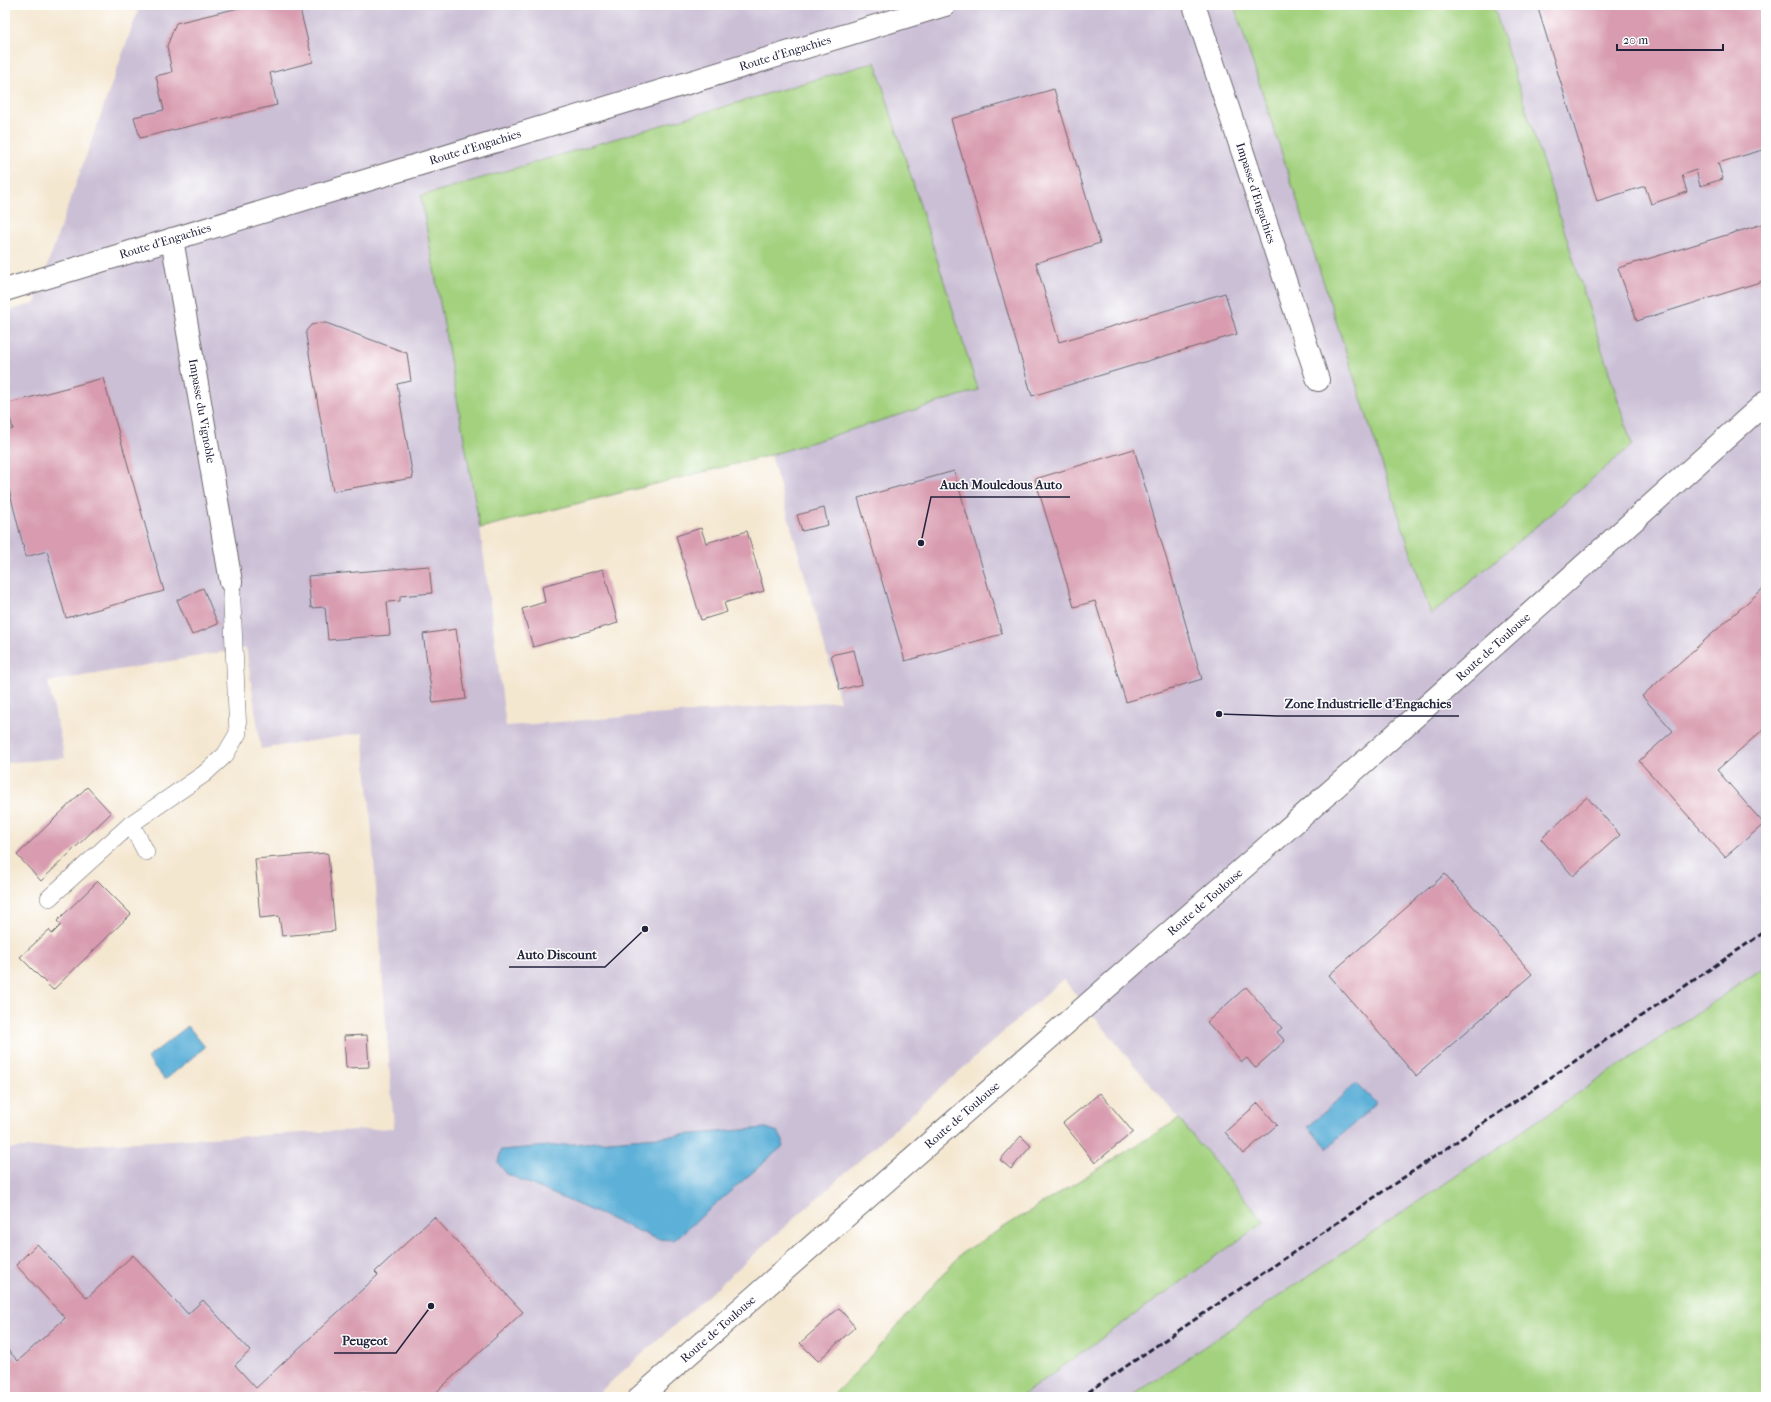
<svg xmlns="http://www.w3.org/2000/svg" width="1771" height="1402" viewBox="0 0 1771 1402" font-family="'IM FELL French Canon',serif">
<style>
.industrial{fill:#cbbfd5;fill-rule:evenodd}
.green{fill:#a3d17e;stroke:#627a5c}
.water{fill:#5db0d8;stroke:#40698a}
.building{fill:#d89baf}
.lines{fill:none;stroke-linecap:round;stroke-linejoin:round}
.service-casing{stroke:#6c676f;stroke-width:18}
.minor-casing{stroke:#6c676f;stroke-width:24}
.tertiary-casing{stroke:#6c676f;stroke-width:24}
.secondary-casing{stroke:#6c676f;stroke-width:24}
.service{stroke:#fff;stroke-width:17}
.minor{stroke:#fff;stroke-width:22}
.tertiary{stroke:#fff;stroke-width:22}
.secondary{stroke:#fff;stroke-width:22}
.rail{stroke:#22223b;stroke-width:3;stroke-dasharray:6 3;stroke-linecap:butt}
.labels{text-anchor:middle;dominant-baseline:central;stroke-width:3;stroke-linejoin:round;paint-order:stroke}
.street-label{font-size:12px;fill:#22223b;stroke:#fff}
.leader{fill:none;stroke:#22223b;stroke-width:1.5}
.callout-dot{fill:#22223b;stroke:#fff;stroke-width:1.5}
.callout-label{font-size:13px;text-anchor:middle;font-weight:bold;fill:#22223b;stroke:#fff;stroke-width:3;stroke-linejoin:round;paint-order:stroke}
</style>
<rect width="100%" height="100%" fill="#fff"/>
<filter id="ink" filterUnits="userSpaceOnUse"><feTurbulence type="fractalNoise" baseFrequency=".025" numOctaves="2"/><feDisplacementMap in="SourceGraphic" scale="8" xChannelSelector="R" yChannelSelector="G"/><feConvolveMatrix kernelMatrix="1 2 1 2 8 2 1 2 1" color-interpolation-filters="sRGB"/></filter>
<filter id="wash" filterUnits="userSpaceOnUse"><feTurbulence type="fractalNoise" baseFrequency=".012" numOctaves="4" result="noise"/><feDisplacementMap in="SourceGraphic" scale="16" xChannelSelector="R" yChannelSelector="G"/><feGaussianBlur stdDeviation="0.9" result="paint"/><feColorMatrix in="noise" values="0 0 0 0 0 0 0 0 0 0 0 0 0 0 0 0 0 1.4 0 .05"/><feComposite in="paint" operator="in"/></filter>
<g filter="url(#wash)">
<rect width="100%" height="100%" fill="#f4e7d0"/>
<path class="industrial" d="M140,5H1234L1431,614L1632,445L1493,5H1766V966L1130,1397H1020L1264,1222L1063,979L594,1397H5V1149L394,1128L370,808L363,733L261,749L246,648L48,682L65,758L5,763V312L35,303L58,234ZM422,197L978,390L771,455L840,701L506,726L480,528Z"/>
<g class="green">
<path d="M1234,5H1493L1632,445L1431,615Z"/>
<path d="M875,62L978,390L771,455L480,528L421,196Z"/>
<path d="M1766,966V1397H1130Z"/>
<path d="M1179,1119L1264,1222L1020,1397H831L859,1369L962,1253Z"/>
</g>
<g class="water">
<path d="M188,1026L205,1047L165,1080L147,1058Z"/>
<path d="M1356,1083L1376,1103L1328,1148L1308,1127Z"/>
<path d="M766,1128L778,1132L783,1141V1146L674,1240L657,1239L507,1174L498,1163L501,1150Z"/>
</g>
<g id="blocks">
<g class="building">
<path d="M251,5H299L313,62L270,73L277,105L140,138L134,117L164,110L156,76L172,72L167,46L176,23Z"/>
<path d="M1537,5H1766V149L1718,163L1723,179L1700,186L1696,170L1682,175L1687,192L1651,204L1645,186L1597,201Z"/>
<path d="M1054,89L1100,243L1036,263L1059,342L1225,293L1237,334L1032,396L951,119Z"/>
<path d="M1766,223V280L1637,321L1618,268Z"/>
<path d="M320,323H326L407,353L411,381L397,384L413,478L333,491L306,336V331L311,325Z"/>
<path d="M103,378L164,591L66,618L47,551L26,557L5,474V431L13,429L6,404Z"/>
<path d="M1134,449L1202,679L1126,702L1095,601L1074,607L1035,479Z"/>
<path d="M954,471L1002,634L905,661L858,498Z"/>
<path d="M824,508L828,525L802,531L797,515Z"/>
<path d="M701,528L706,543L747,531L764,591L724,603L727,612L701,620L676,536Z"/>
<path d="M429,566L432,593L400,596V601L387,602L390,635L328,640L325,607L311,608L308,576Z"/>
<path d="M603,569L618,623L533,647L522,609L545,602L542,586Z"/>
<path d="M1766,586V727L1717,770L1764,824L1725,857L1639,761L1673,731L1642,696Z"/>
<path d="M203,588L218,624L192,635L177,600Z"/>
<path d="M456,629L466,699L433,703L423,634Z"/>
<path d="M854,650L862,684L840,690L831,655Z"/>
<path d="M87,787L111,813L41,881L17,855Z"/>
<path d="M1587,797L1620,835L1573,876L1541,839Z"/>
<path d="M326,853L328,854L335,931L282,936L279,916L260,918L255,859Z"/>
<path d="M1445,874L1532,974L1416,1076L1329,975Z"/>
<path d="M98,881L131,914L53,990L20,957L49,930L52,934L61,925L57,921Z"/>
<path d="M1246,987L1282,1028L1277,1032L1285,1041L1255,1068L1247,1058L1242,1062L1207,1022Z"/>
<path d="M367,1035L369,1067L346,1068L344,1036Z"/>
<path d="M1100,1093L1133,1132L1095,1163L1063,1123Z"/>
<path d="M1258,1103L1277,1125L1243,1154L1225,1132Z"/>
<path d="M1021,1136L1031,1146L1011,1169L1000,1160Z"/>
<path d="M434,1217L523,1312L431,1397H5V1347L18,1361L65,1318L16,1265L37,1244L87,1298L133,1255L188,1314L203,1300L250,1351L235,1365L256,1388L378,1275L375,1272Z"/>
<path d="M839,1308L855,1327L818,1361L800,1343Z"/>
</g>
</g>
</g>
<g filter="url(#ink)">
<use href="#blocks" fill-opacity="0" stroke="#6c676f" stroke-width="1"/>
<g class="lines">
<defs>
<g id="service">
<path d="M146,852L131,824L204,774L225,755L238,733L231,582"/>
<path d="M49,898L131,824"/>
</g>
<g id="minor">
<path d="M1194,5L1318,380"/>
<path d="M172,239L231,582"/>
</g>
<path id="tertiary" d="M5,290L945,5"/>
<path id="secondary" d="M640,1397L1389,740L1766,402"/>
</defs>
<use href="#service" class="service-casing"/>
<use href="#minor" class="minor-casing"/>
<use href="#tertiary" class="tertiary-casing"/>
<use href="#secondary" class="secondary-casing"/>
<use href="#service" class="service"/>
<use href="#minor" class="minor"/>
<use href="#tertiary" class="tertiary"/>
<use href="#secondary" class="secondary"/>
<path class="rail" d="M1081,1397L1766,931"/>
</g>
</g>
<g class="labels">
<g class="street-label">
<text transform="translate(785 53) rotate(-17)">Route d'Engachies</text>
<text transform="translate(475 147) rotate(-17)">Route d'Engachies</text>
<text transform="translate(1256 193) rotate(72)">Impasse d'Engachies</text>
<text transform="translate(165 241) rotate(-17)">Route d'Engachies</text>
<text transform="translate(202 411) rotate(80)">Impasse du Vignoble</text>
<text transform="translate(1493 647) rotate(-42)">Route de Toulouse</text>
<text transform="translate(1205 902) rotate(-41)">Route de Toulouse</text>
<text transform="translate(962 1115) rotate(-41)">Route de Toulouse</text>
<text transform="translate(718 1329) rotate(-41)">Route de Toulouse</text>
</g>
</g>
<path class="leader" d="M921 543L931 497H1070M1219 714L1277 716H1459M645 929L605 967H509M431 1306L396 1353H334"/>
<g class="callout-dot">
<circle cx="921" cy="543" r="4"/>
<circle cx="1219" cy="714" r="4"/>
<circle cx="645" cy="929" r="4"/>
<circle cx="431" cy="1306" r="4"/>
</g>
<g class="callout-label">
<text x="1001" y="489">Auch Mouledous Auto</text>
<text x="1368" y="708">Zone Industrielle d'Engachies</text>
<text x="557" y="959">Auto Discount</text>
<text x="365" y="1345">Peugeot</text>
</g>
<rect width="1771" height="1402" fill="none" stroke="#fff" stroke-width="20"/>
<path d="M1617 44v6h106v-6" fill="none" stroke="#22223b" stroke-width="2"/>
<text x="1623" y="44" font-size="12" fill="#22223b" stroke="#ffffff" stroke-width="3" paint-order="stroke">20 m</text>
</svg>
